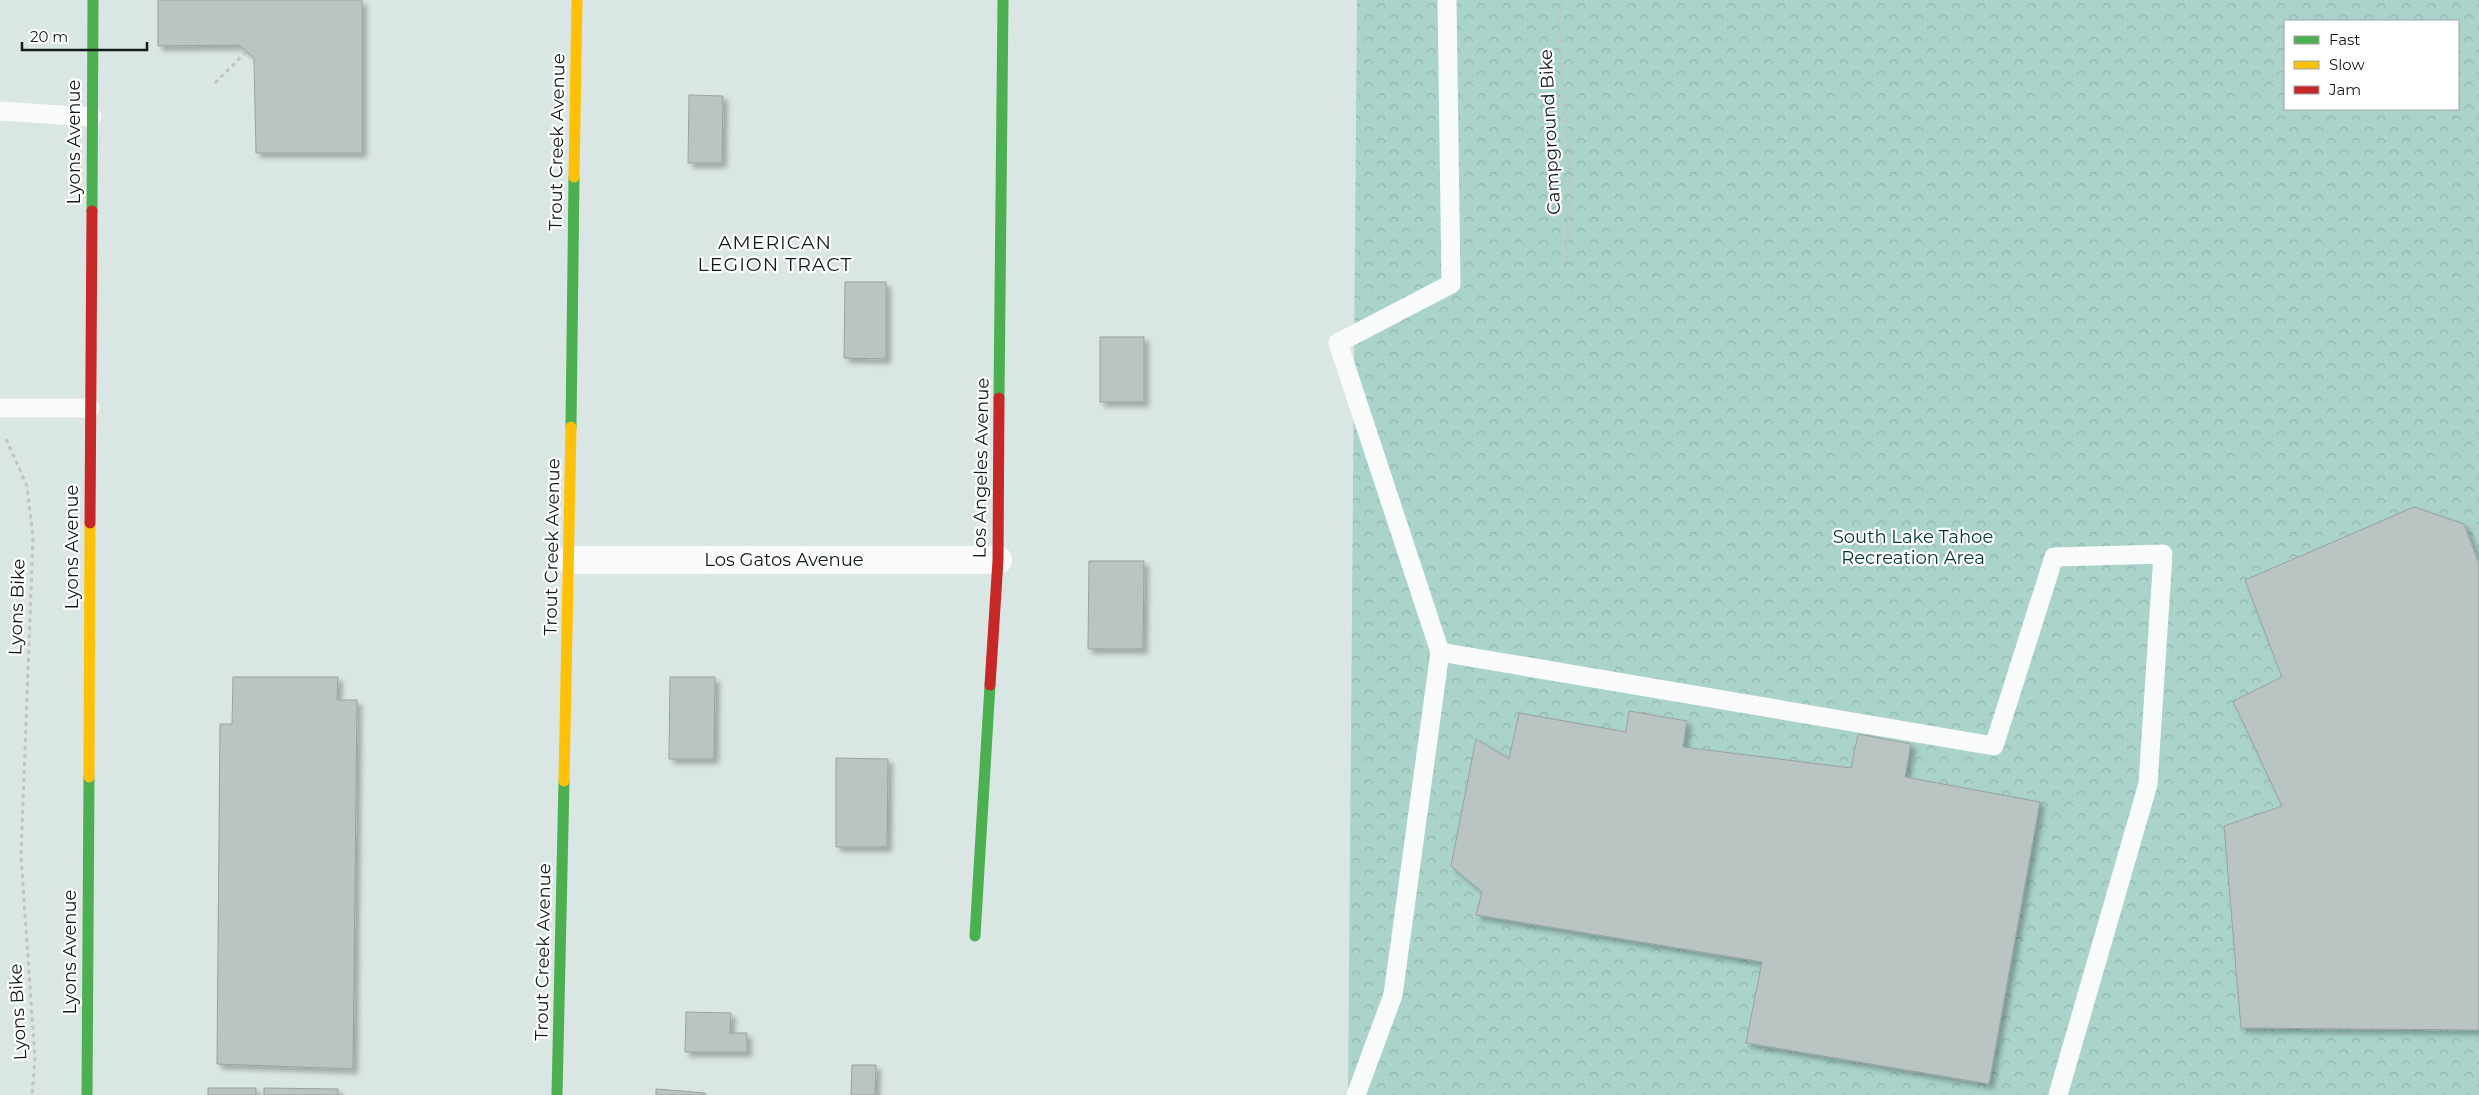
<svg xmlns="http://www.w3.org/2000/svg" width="2479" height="1095" viewBox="0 0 2479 1095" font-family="Montserrat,sans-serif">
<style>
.park{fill:url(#park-crowns);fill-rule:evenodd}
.building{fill:#bac4c2;stroke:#99a2a0;filter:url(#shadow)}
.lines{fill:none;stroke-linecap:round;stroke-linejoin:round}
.path{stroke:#bfc3c2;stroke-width:3;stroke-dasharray:4 4;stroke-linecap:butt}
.lane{stroke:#f9fbfb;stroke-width:19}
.street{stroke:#f9fbfb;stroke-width:28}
.fast{stroke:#4caf50;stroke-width:11}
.slow{stroke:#ffc107;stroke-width:11}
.jam{stroke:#c62828;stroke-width:11}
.labels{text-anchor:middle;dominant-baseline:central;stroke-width:4.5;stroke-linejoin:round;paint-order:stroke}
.street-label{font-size:18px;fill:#121b19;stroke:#fff}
.park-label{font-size:18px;fill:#003731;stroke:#fff}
.neighbourhood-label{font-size:19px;letter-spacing:1px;fill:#121b19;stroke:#fff}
</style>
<defs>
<pattern id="park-crowns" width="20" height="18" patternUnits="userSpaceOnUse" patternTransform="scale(1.25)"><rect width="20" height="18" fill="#aad3cc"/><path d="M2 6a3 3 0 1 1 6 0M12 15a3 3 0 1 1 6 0" fill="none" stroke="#91b5af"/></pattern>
<filter id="shadow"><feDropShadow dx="4.5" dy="4.5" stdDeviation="2.5" flood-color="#0004"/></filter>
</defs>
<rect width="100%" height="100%" fill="#dae6e4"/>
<path class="park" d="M1357,0H2479V1095H1348ZM2285,21H2458V109H2285Z"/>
<g class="building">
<path d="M158,0H362V153H256L254,58L239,45L158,46Z"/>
<path d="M689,95L723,96L722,163H688Z"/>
<path d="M845,282H886V359L844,358Z"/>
<rect x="1100" y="337" width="44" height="65"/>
<path d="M2414,507L2464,524L2479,564V1030L2241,1028L2224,826L2282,806L2233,701L2282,677L2245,580Z"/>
<path d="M1089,561H1144L1143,649H1088Z"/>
<path d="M233,677H338L337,700H357L353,1069L217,1064L220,724H232Z"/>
<path d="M670,677H715L714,759H669Z"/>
<path d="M1629,711L1687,721L1683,747L1851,768L1858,734L1911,744L1905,777L2040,802L1989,1084L1746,1043L1762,962L1476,915L1482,892L1451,866L1476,739L1509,759L1519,713L1626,732Z"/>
<path d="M836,758L888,759L887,847H836Z"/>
<path d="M686,1012L731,1013L730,1033H747V1052H685Z"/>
<path d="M852,1065H876L875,1095H851Z"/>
<rect x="208" y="1088" width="48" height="7"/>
<path d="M264,1088L338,1089V1095H264Z"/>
<path d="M656,1089L705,1093V1095H656Z"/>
</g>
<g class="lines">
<g class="path">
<path d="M1563,0L1558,20L1570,183L1566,263"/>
<path d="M215,83L247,51"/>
<path d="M6,439L27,486L33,538L21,856L35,1059L32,1095"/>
</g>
<g class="lane">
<path d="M0,111L92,117"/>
<path d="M0,408H90"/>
<path d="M1440,652L1338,343L1451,284L1447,0"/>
<path d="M1356,1095L1393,995L1440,652L1994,746L2054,557L2163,554L2148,784L2058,1095"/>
</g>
<path class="street" d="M569,560H998"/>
<g class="fast">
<path d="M92,211L93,0"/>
<path d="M999,398L1003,0"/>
<path d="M571,427L574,177"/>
<path d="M975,936L990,685"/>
<path d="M87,1095L89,777"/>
<path d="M557,1095L564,781"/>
</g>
<g class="slow">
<path d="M574,177L577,0"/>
<path d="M89,777L90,523"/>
<path d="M564,781L571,427"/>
</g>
<g class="jam">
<path d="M90,523L92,211"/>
<path d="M990,685L998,560L999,398"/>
</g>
</g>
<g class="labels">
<g class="street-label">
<text transform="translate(1550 132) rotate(-93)">Campground Bike</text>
<text transform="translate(74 142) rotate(-90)">Lyons Avenue</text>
<text transform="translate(557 142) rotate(-89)">Trout Creek Avenue</text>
<text transform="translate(981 468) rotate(-89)">Los Angeles Avenue</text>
<text transform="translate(72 547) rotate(-90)">Lyons Avenue</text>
<text transform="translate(552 547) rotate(-89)">Trout Creek Avenue</text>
<text x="784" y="560">Los Gatos Avenue</text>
<text transform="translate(17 607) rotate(-88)">Lyons Bike</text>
<text transform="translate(70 952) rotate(-90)">Lyons Avenue</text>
<text transform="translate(543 952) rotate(-89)">Trout Creek Avenue</text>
<text transform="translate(18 1012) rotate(-93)">Lyons Bike</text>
</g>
<g class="park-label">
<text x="1913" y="537">South Lake Tahoe<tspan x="1913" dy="21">Recreation Area</tspan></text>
</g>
<g class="neighbourhood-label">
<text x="775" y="242">AMERICAN<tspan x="775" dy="22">LEGION TRACT</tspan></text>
</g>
</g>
<rect x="2284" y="20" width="175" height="90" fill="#ffffff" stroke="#a0a4a3"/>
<rect x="2294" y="36" width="25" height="8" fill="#4caf50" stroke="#a0a4a3"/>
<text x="2329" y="45" font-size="15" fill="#121b19">Fast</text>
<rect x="2294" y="61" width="25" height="8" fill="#ffc107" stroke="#a0a4a3"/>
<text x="2329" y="70" font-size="15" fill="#121b19">Slow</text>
<rect x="2294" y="86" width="25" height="8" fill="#c62828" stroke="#a0a4a3"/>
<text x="2329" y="95" font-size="15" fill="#121b19">Jam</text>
<path d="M22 42v8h125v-8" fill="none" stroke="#121b19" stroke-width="2.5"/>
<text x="30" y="42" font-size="15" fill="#121b19" stroke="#ffffff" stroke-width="4" paint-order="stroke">20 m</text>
</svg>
